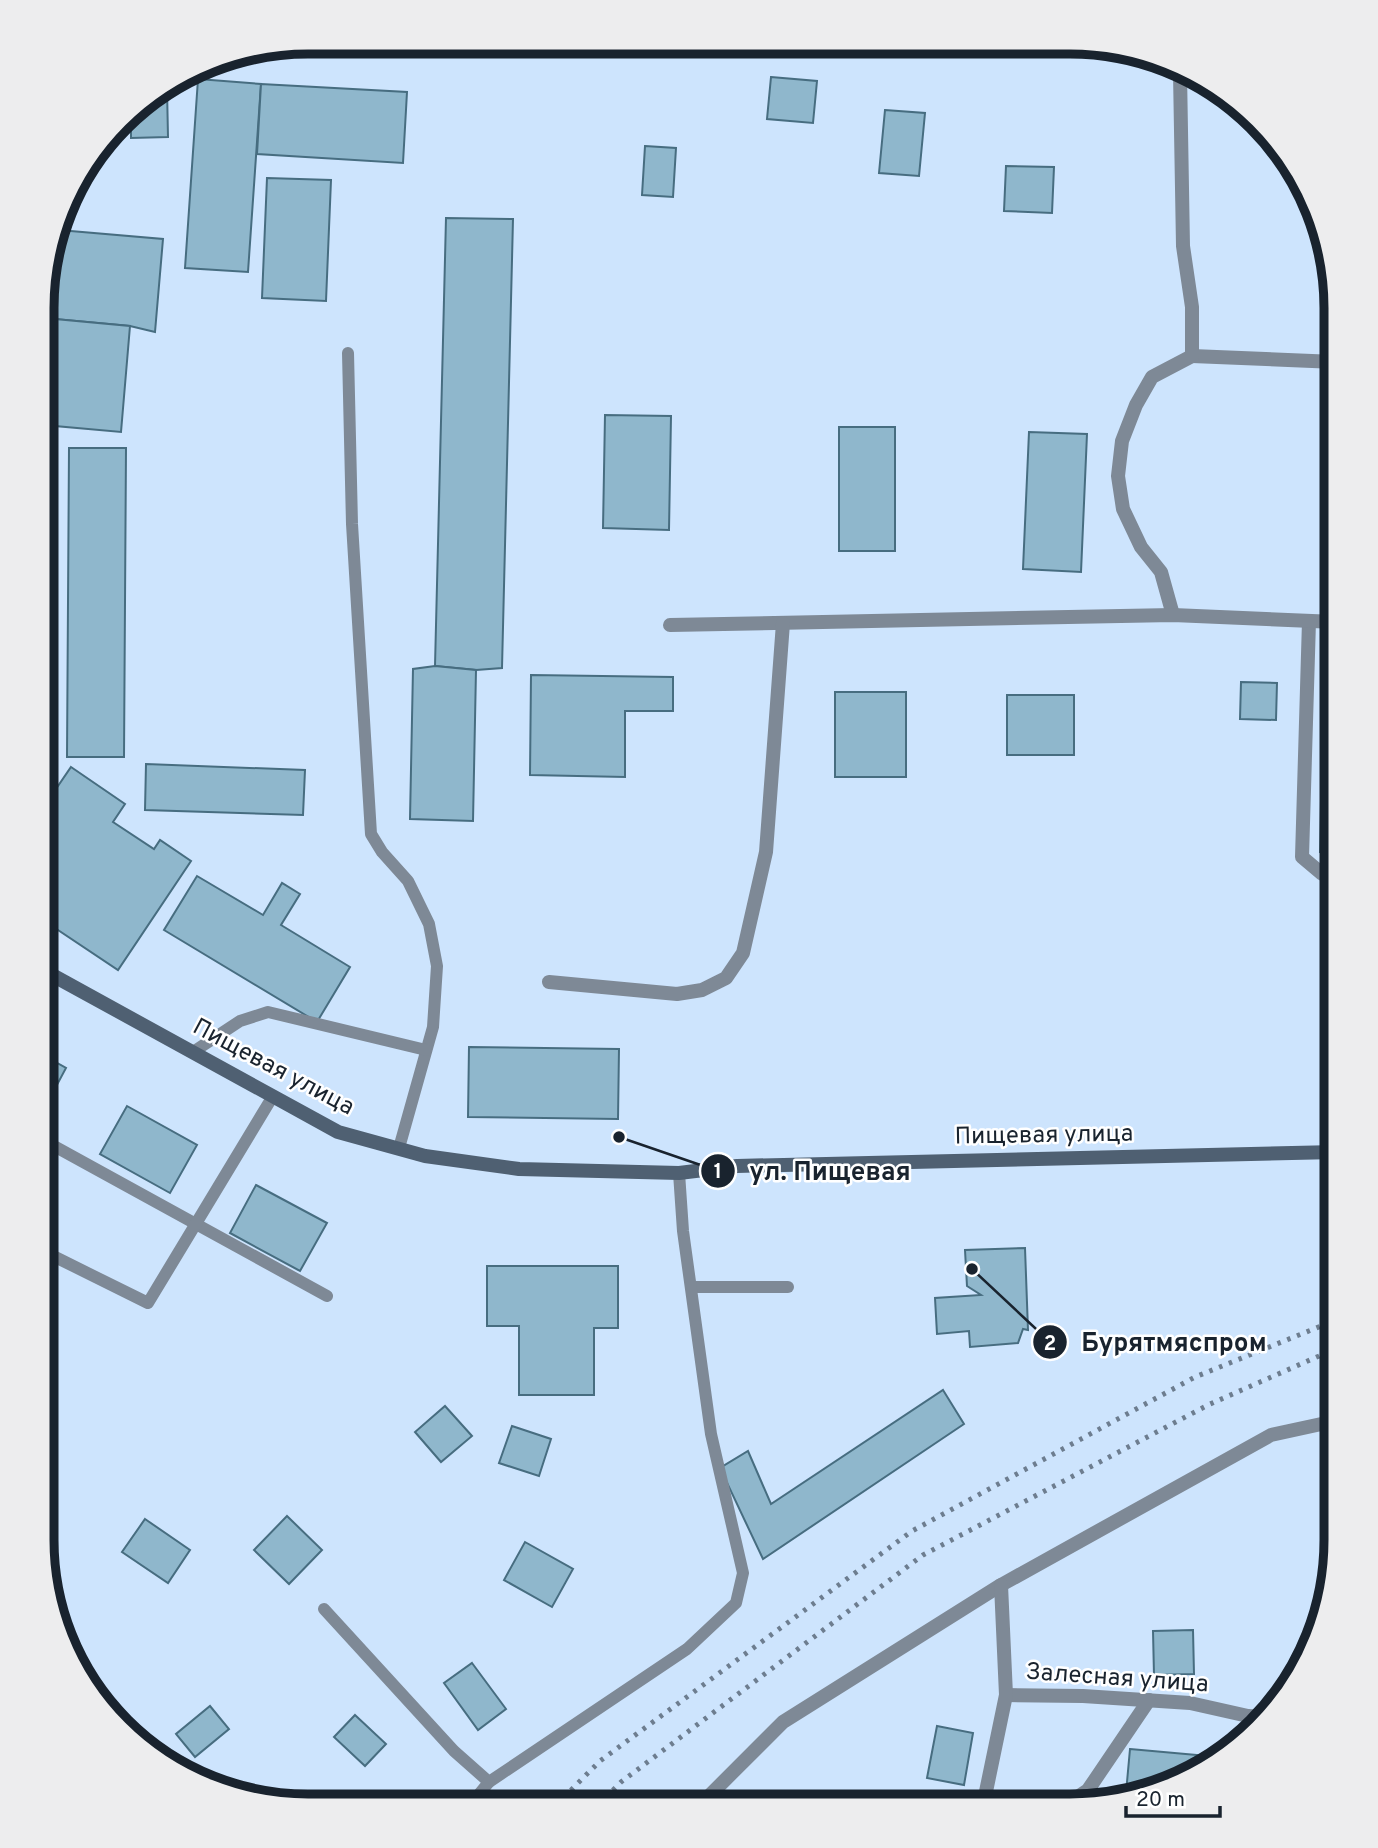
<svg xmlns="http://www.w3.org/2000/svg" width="1378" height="1848" viewBox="0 0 1378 1848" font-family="Overpass,sans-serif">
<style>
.building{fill:#8fb7cc;stroke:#476d80;stroke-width:2}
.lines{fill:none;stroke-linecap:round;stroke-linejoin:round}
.lane{stroke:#7e8996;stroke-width:12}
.street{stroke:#7e8996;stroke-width:14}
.secondary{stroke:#4f6072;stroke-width:14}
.rail{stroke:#6d7d8f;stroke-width:5;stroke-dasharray:3.5 7;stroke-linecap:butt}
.labels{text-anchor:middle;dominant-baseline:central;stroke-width:5;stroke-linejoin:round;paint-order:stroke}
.street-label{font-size:24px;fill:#19232e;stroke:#fff}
.rim{fill:none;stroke:#19232e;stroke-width:9}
.leader{fill:none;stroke:#19232e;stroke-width:2.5}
.callout-dot{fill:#19232e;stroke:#fff;stroke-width:2.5}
.mark-label{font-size:21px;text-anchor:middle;font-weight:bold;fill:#fff}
.callout-label{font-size:26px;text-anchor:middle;font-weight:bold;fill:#19232e;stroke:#fff;stroke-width:5;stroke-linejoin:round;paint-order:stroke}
</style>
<rect width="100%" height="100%" fill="#cde4fd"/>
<g class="building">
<path d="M771,77L817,81L813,123L767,119Z"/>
<path d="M198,79L261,84L248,272L185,268Z"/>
<path d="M261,84L407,92L403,163L257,154Z"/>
<path d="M167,88L168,137L131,138V110Z"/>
<path d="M885,110L925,113L919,176L879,173Z"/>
<path d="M645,146L676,148L673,197L642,195Z"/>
<path d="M1006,166L1054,167L1052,213L1004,211Z"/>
<path d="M267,178L331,180L326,301L262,298Z"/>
<path d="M446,218L513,219L502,668L476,670L435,666Z"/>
<path d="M59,230L163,239L155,332L130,326L44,318V273Z"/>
<path d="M44,318L130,326L121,432L44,425Z"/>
<path d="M605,415L671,416L669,530L603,528Z"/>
<path d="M1329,422H1336V587H1326Z"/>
<rect x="839" y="427" width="56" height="124"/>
<path d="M1029,432L1087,434L1081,572L1023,569Z"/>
<path d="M69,448H126L124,757H67Z"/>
<path d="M435,666L476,670L473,821L410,819L413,669Z"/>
<path d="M531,675L673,677V711H625V777L530,775Z"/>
<path d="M1241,682L1277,683L1276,720L1240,719Z"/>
<rect x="835" y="692" width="71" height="85"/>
<rect x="1007" y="695" width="67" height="60"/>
<path d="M1323,701H1336V853L1320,852Z"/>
<path d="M146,764L305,770L303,815L145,810Z"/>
<path d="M71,767L125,804L113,822L154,849L160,840L191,861L118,970L43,920V808Z"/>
<path d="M197,876L263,915L282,883L300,894L281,925L350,967L317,1022L164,930Z"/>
<path d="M469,1047L619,1049L618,1119L468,1117Z"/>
<path d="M43,1055L66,1068L43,1111Z"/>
<path d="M127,1106L197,1145L170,1193L100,1154Z"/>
<path d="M256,1185L327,1223L300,1271L230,1233Z"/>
<path d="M1025,1248L1028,1330L1023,1329L1018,1343L970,1347L969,1331L937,1334L935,1298L981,1295L967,1286L965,1250Z"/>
<path d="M487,1266H618V1328H594V1395H519V1326H487Z"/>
<path d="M943,1390L964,1424L763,1559L720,1468L748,1451L771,1504Z"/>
<path d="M445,1406L472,1436L441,1462L415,1432Z"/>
<path d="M512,1426L551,1439L539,1476L499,1463Z"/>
<path d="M287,1516L322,1550L289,1584L254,1550Z"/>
<path d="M145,1519L190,1550L168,1583L122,1552Z"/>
<path d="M525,1542L573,1569L552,1607L504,1580Z"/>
<path d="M1193,1630L1194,1674L1154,1675L1153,1631Z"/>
<path d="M472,1663L506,1709L478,1730L444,1683Z"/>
<path d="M210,1706L229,1729L195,1757L176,1734Z"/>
<path d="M355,1715L386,1744L365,1766L334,1737Z"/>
<path d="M937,1726L973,1733L964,1785L927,1778Z"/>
<path d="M1130,1749L1219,1757L1188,1778L1126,1793Z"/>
<path d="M837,1794L888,1800V1805H835Z"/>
</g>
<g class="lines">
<g class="lane">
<path d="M348,353L352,524L371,834L382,852L408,881L429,924L437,966L433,1027L399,1148"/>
<path d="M193,1052L240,1021L268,1012L426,1050"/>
<path d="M43,1140L327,1296"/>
<path d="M43,1251L148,1303L273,1096"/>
<path d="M691,1287H788"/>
<path d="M324,1609L454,1751L489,1782L687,1649L736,1603L743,1573L711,1434L683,1231L679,1173"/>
<path d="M471,1804L489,1782"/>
</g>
<g class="street">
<path d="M1192,356L1336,362"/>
<path d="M1173,615L1161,572L1141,547L1123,509L1118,476L1122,441L1136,405L1152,377L1192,356V307L1183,246L1180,73"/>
<path d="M1309,621L1302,857L1321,873L1336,881"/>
<path d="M670,625L1173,615L1336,622"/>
<path d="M549,982L677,994L702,990L726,978L743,953L766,852L783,623"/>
<path d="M1006,1695L1083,1696L1190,1703L1248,1716L1265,1717"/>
<path d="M703,1805V1802L783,1722L1001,1585L1271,1435L1326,1423L1335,1424"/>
<path d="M983,1806L1006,1695L1001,1585"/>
<path d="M1064,1806L1088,1790L1149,1700"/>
</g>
<path class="secondary" d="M43,970L338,1132L425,1156L519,1169L679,1173L737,1166L1336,1152"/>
<g class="rail">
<path d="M556,1805L600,1761L912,1531L1195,1377L1336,1320"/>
<path d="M598,1805L621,1782L923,1555L1210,1404L1335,1349"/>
</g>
</g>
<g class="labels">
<g class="street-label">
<text transform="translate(273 1068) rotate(28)">Пищевая улица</text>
<text transform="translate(1044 1136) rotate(-1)">Пищевая улица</text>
<text transform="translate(1117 1679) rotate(4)">Залесная улица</text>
</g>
</g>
<path d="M0 0H1378V1848H0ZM308 54H1070A254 254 0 0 1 1324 308V1540A254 254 0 0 1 1070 1794H308A254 254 0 0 1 54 1540V308A254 254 0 0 1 308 54Z" fill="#ededee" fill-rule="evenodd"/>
<path class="rim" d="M308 54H1070A254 254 0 0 1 1324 308V1540A254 254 0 0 1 1070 1794H308A254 254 0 0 1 54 1540V308A254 254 0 0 1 308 54Z"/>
<path class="leader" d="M619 1137L718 1171M972 1269L1050 1342"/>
<g class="callout-dot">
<circle cx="619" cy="1137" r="7"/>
<circle cx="972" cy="1269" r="7"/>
<circle cx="718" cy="1171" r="18"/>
<circle cx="1050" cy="1342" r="18"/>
</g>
<g class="mark-label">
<text x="718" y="1178">1</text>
<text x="1050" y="1350">2</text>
</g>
<g class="callout-label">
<text x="830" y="1180">ул. Пищевая</text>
<text x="1174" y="1351">Бурятмяспром</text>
</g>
<path d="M1126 1806v10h94v-10" fill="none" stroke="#19232e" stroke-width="3.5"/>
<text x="1136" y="1806" font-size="21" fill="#19232e" stroke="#ffffff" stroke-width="5" paint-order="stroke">20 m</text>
</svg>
